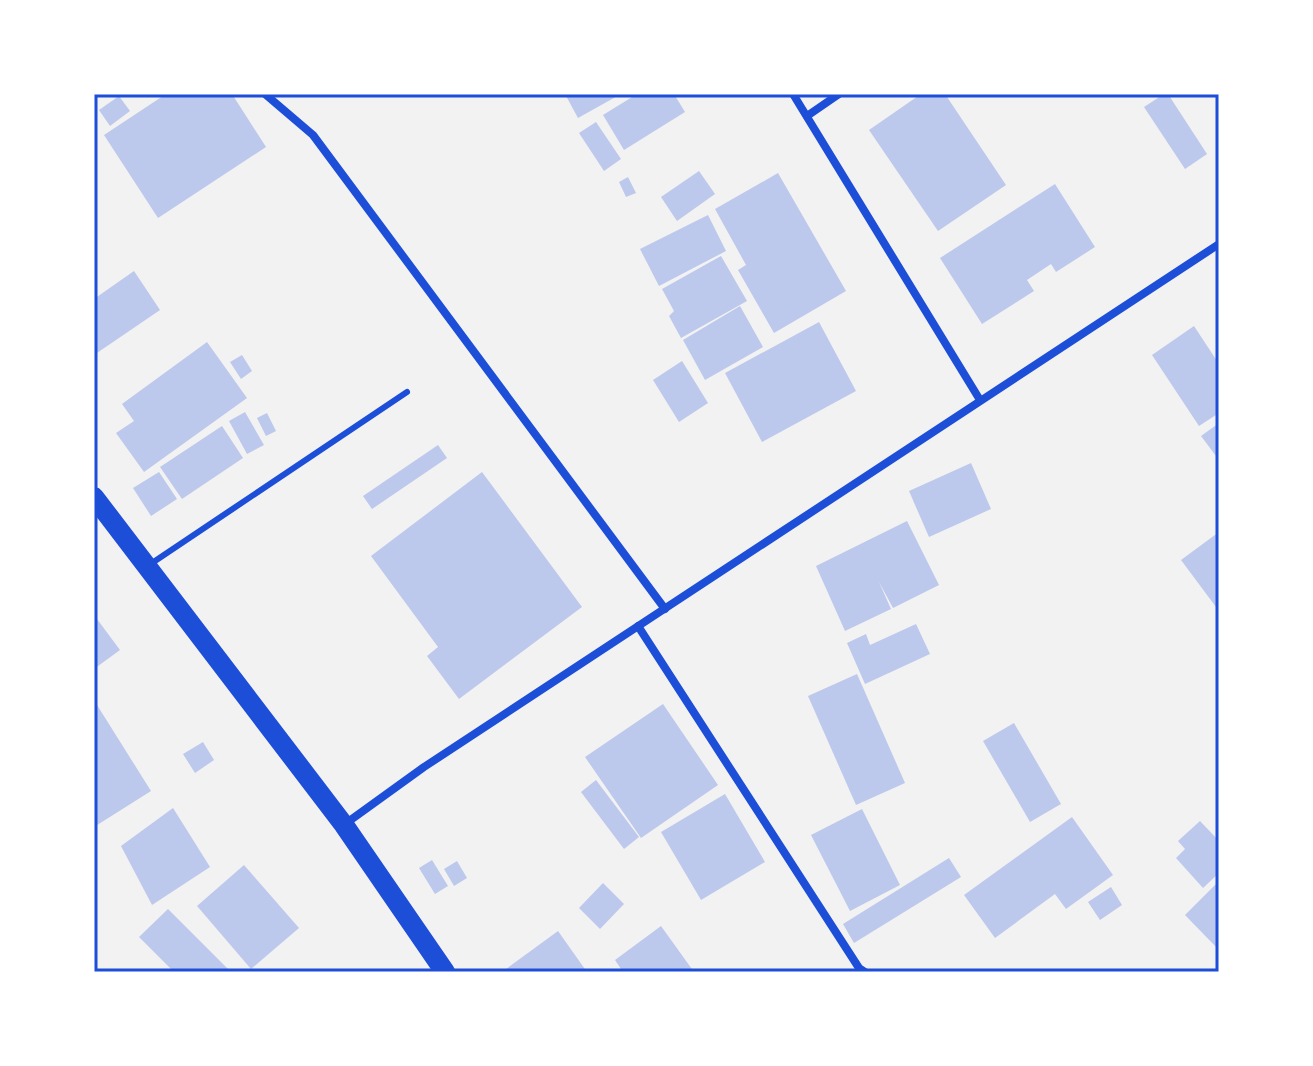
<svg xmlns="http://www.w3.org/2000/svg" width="1313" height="1066" viewBox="0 0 1313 1066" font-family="'Archivo Narrow',sans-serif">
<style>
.building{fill:#bdc9ec}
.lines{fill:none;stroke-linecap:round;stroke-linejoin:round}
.service{stroke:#1d4ed8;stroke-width:6}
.minor{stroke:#1d4ed8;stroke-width:8}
.primary{stroke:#1d4ed8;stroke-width:20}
.neatline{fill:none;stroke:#1d4ed8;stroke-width:3}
</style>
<rect width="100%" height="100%" fill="#f2f2f2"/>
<g class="building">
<path d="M166,94H232L266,147L158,218L104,135Z"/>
<path d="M565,94H621L578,118Z"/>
<path d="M637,94H674L685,112L624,150L603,115Z"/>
<path d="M921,94H945L1006,185L938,231L869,130Z"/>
<path d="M1164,94H1168L1207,154L1185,169L1144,107Z"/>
<path d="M119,96L130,111L110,126L99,110Z"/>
<path d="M596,122L621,159L604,171L579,133Z"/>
<path d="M699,171L715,194L677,221L661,197Z"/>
<path d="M778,173L846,291L774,333L738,270L746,265L715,209Z"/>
<path d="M628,177L636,193L626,197L619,182Z"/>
<path d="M1055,184L1095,247L1056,272L1051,264L1027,280L1034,291L982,324L940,258Z"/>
<path d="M708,215L726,251L659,286L640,249Z"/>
<path d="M721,256L747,301L681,338L669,316L674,311L662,289Z"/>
<path d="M134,271L160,310L94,355V299Z"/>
<path d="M740,306L763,347L705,380L683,340Z"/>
<path d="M819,322L856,391L762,442L725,373Z"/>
<path d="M1194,326L1219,364V413L1199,426L1152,355Z"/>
<path d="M207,342L247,398L144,472L116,433L134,421L122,404Z"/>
<path d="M242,355L252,371L241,379L230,362Z"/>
<path d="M682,361L708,403L679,422L653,380Z"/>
<path d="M245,412L264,445L247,454L229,421Z"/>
<path d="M267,413L276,431L266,436L257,418Z"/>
<path d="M1219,423V460L1201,436Z"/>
<path d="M222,426L243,458L182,499L160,467Z"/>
<path d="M438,445L447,458L372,509L363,496Z"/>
<path d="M971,463L991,509L929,537L909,491Z"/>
<path d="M159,472L177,499L151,516L133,488Z"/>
<path d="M482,472L582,607L459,699L427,656L438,647L371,556Z"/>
<path d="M907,521L939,585L893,608L879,582L891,609L845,631L816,566Z"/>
<path d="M1219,532V611L1181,560Z"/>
<path d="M94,615L120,650L94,669Z"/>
<path d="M916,624L930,654L865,684L847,643L866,634L870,645Z"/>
<path d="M857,674L905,783L856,805L808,696Z"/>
<path d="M663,704L718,785L641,838L585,757Z"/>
<path d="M97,705L151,791L94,827V707Z"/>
<path d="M1014,723L1061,804L1030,822L983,741Z"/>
<path d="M203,742L214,760L195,773L183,754Z"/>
<path d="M596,780L639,837L624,849L581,792Z"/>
<path d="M725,794L765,862L701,900L661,832Z"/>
<path d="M173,808L210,867L152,905L121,846Z"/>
<path d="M862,809L900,885L850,911L811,835Z"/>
<path d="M1072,817L1113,875L1066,909L1055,894L995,938L964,895Z"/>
<path d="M1200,821L1219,841V873L1203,888L1176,858L1185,849L1178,841Z"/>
<path d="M949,858L961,877L854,943L843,924Z"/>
<path d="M432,860L448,886L435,894L419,868Z"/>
<path d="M457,861L467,878L454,886L444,869Z"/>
<path d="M244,865L299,928L251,969L197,906Z"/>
<path d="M1219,881V950L1185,915Z"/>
<path d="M603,883L624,904L600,929L579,908Z"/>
<path d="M1111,887L1122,905L1100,920L1088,902Z"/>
<path d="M168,909L231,972H174L139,937Z"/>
<path d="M661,926L694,972H623L615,960Z"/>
<path d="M558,931L587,972H502Z"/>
</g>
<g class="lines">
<path class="service" d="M152,563L407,392"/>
<g class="minor">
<path d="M265,94L313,135L665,609"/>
<path d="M793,94L980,400"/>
<path d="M807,116L839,94"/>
<path d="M638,626L859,968L865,972"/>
<path d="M345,824L424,767L1219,244"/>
</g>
<path class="primary" d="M94,497L344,825L445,972"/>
</g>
<rect width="1313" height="1066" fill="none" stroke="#ffffff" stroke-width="192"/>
<rect x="96" y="96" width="1121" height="874" class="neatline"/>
</svg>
